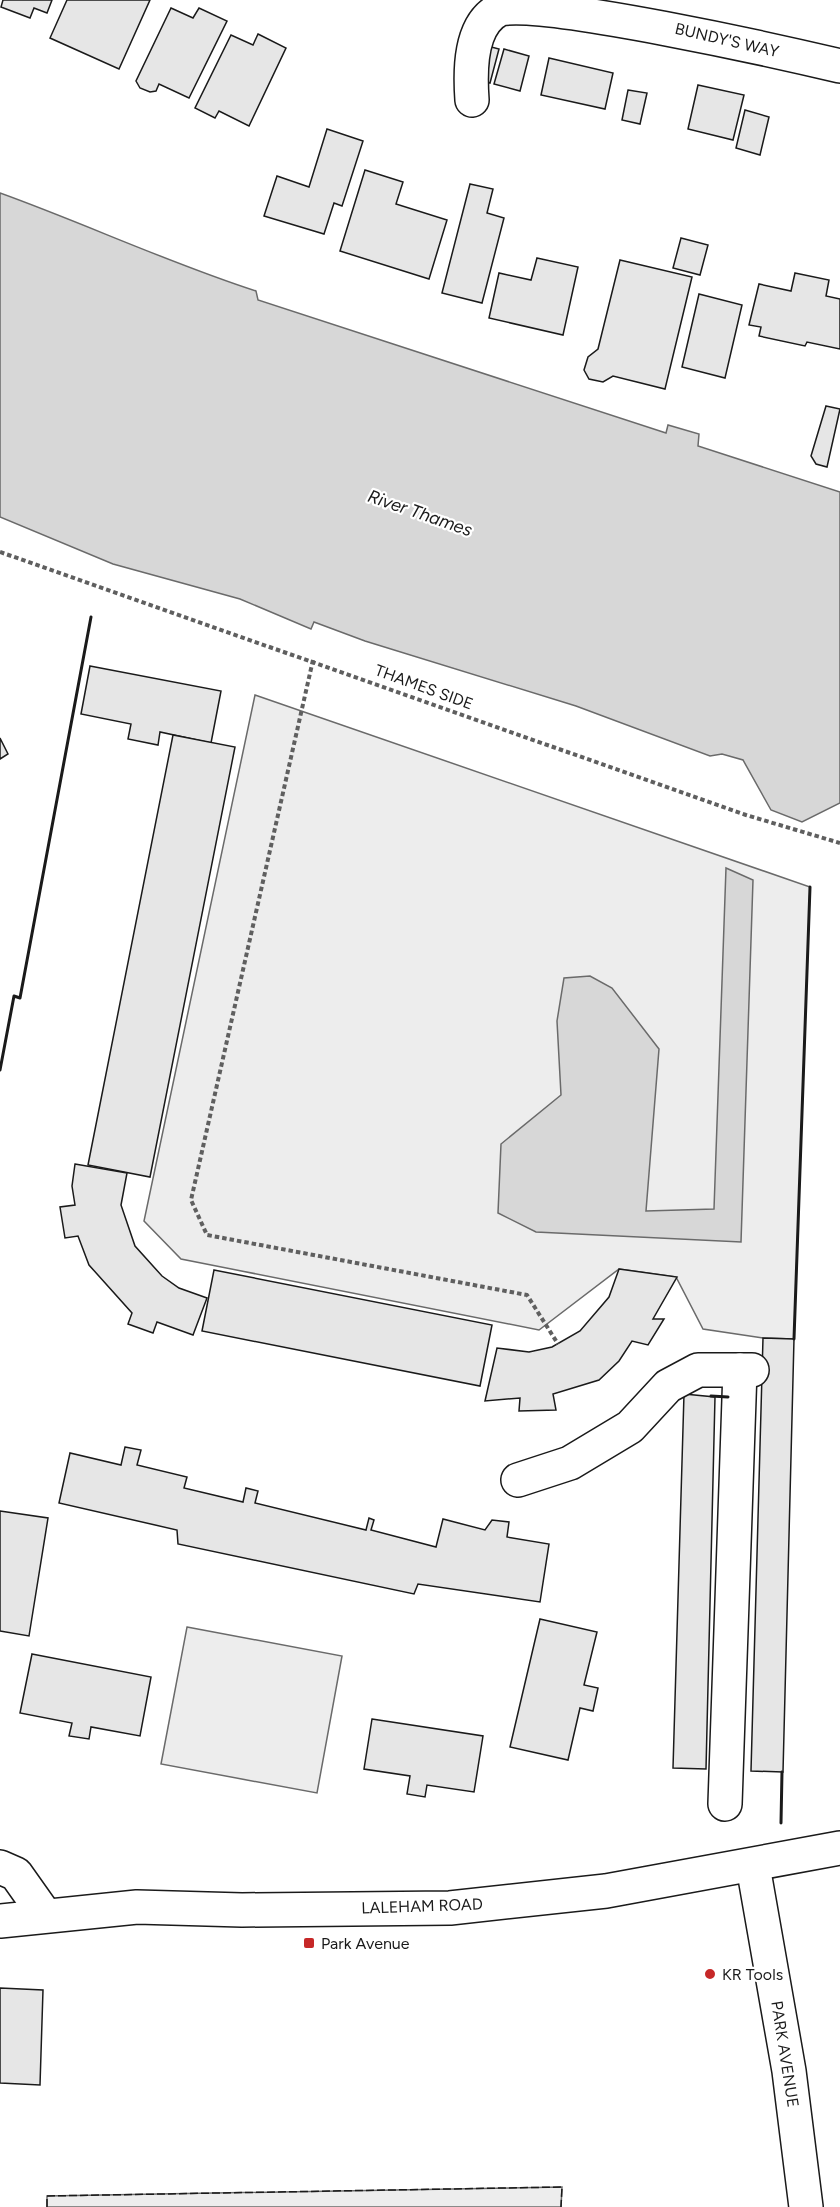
<svg xmlns="http://www.w3.org/2000/svg" width="840" height="2207" viewBox="0 0 840 2207" font-family="Figtree,sans-serif">
<style>
.built{fill:#ededed;stroke:#6a6a6a;stroke-width:1.5}
.water{fill:#d7d7d7;stroke:#6a6a6a;stroke-width:1.5}
.building{fill:#e6e6e6;stroke:#1a1a1a;stroke-width:1.5}
.lines{fill:none;stroke-linecap:round;stroke-linejoin:round}
.minor-casing{stroke:#1a1a1a;stroke-width:36}
.major-casing{stroke:#1a1a1a;stroke-width:36}
.path{stroke:#5f5f5f;stroke-width:4;stroke-dasharray:4.5 3;stroke-linecap:butt}
.minor{stroke:#fff;stroke-width:33}
.major{stroke:#fff;stroke-width:33}
.fence{stroke:#1a1a1a;stroke-width:1.5;stroke-dasharray:8 3;stroke-linecap:butt}
.wall{stroke:#1a1a1a;stroke-width:3}
.poi-dot{fill:#c62828;stroke:#fff;stroke-width:2}
.labels{text-anchor:middle;dominant-baseline:central;stroke-width:4.5;stroke-linejoin:round;paint-order:stroke}
.street-label{font-size:16px;fill:#1a1a1a;stroke:#fff}
.poi-label{font-size:16px;fill:#1a1a1a;stroke:#fff;text-anchor:start}
.water-label{font-size:18px;font-style:italic;fill:#1a1a1a;stroke:#fff}
</style>
<rect width="100%" height="100%" fill="#fff"/>
<g class="built">
<path d="M255,695L810,887L794,1339L763,1338L703,1329L676,1277L619,1269L539,1330L181,1259L144,1221Z"/>
<path d="M187,1627L342,1656L317,1793L161,1764Z"/>
<path d="M562,2187L561,2207H47V2196Z"/>
</g>
<g class="water">
<path d="M0,193C86,224 169,263 256,291L258,300L666,433L668,425L699,434L698,446L840,492V803L802,822L771,810L743,760L722,754L710,756L576,706L365,641L314,622L311,629L240,599L113,564L0,517Z"/>
<path d="M726,868L753,880L741,1242L536,1232L498,1213L501,1144L561,1095L557,1021L564,978L590,976L612,988L659,1049L646,1211L714,1209Z"/>
</g>
<g class="building">
<path d="M3,0H52L47,13L34,8L30,18L1,7Z"/>
<path d="M67,0H150L119,69L50,38Z"/>
<path d="M171,8L193,18L199,8L227,21L189,98L159,84L156,91L150,92L140,88L136,81Z"/>
<path d="M258,34L286,48L249,126L219,111L215,118L195,108L231,35L253,45Z"/>
<path d="M480,44L499,49L490,83L471,78Z"/>
<path d="M504,49L529,56L520,91L494,84Z"/>
<path d="M549,58L613,73L605,109L541,95Z"/>
<path d="M698,85L744,95L733,140L688,129Z"/>
<path d="M628,90L647,93L640,124L622,120Z"/>
<path d="M745,110L769,117L760,155L736,148Z"/>
<path d="M327,129L363,141L342,206L334,203L324,234L264,216L277,176L309,187Z"/>
<path d="M365,170L403,182L396,204L447,220L429,279L340,251Z"/>
<path d="M470,184L493,189L487,213L504,218L482,303L442,293Z"/>
<path d="M681,238L708,245L700,275L673,268Z"/>
<path d="M537,258L578,267L563,335L489,318L499,273L531,280Z"/>
<path d="M620,260L692,277L665,389L613,376L603,382L589,379L584,370L588,357L598,349Z"/>
<path d="M795,273L829,280L826,296L840,299V349L807,342L805,346L759,336L761,327L749,325L759,284L791,291Z"/>
<path d="M699,294L742,305L725,378L682,367Z"/>
<path d="M826,406L840,409L827,467L816,464L811,456Z"/>
<path d="M90,666L221,691L211,743L160,732L158,745L128,739L131,724L81,714Z"/>
<path d="M173,735L235,747L150,1177L88,1165Z"/>
<path d="M0,738L8,754L0,759Z"/>
<path d="M75,1164L127,1173L121,1205L135,1246L162,1276L179,1288L207,1298L193,1335L157,1322L153,1333L128,1324L132,1313L89,1265L78,1236L65,1238L60,1207L75,1205L72,1186Z"/>
<path d="M619,1269L677,1277L653,1319H664L648,1345L632,1341L619,1361L599,1380L553,1394L556,1410L519,1411L520,1398L485,1401L497,1348L529,1352L552,1347L580,1331L609,1297Z"/>
<path d="M214,1270L492,1325L480,1386L202,1331Z"/>
<path d="M763,1338L794,1339L783,1772L751,1771Z"/>
<path d="M684,1394L715,1397L706,1769L673,1768Z"/>
<path d="M125,1447L141,1450L137,1465L187,1477L184,1488L243,1502L246,1488L258,1491L255,1503L366,1530L369,1518L374,1520L371,1530L436,1547L443,1519L485,1530L492,1520L509,1522L507,1537L549,1544L540,1602L418,1584L414,1594L178,1544L177,1530L59,1503L70,1453L121,1465Z"/>
<path d="M0,1511L48,1518L29,1636L0,1631Z"/>
<path d="M540,1619L597,1632L584,1685L598,1688L593,1711L580,1708L568,1760L510,1747Z"/>
<path d="M32,1654L151,1677L140,1736L91,1727L89,1739L69,1736L72,1723L20,1713Z"/>
<path d="M372,1719L483,1736L474,1792L427,1785L425,1797L407,1794L410,1776L364,1769Z"/>
<path d="M0,1988L43,1990L40,2085L0,2083Z"/>
</g>
<g class="lines">
<defs>
<g id="minor">
<path d="M472,100C470,72 469,24 500,9C548,0 777,51 840,66"/>
<path d="M518,1480L570,1463L630,1427L668,1386L698,1370H752"/>
<path d="M725,1804L740,1370"/>
<path d="M753,1866L789,2071L806,2207"/>
<path d="M0,1867L16,1874L45,1915"/>
</g>
<path id="major" d="M0,1921L137,1907L242,1910L450,1908L606,1891L840,1848"/>
</defs>
<use href="#minor" class="minor-casing"/>
<use href="#major" class="major-casing"/>
<g class="path">
<path d="M0,552L746,815L840,843"/>
<path d="M313,660L191,1200L207,1235L527,1295L558,1344"/>
</g>
<use href="#minor" class="minor"/>
<use href="#major" class="major"/>
<path class="fence" d="M47,2207V2196L562,2187L561,2207"/>
<g class="wall">
<path d="M0,1070L14,996L20,998L91,617"/>
<path d="M794,1339L810,887"/>
<path d="M711,1396L728,1397"/>
<path d="M781,1823L782,1772"/>
</g>
</g>
<g class="poi-dot">
<rect x="303" y="1937" width="12" height="12" rx="3"/>
<circle cx="710" cy="1974" r="6"/>
</g>
<g class="labels">
<g class="street-label">
<text transform="translate(727 40) rotate(13)">BUNDY'S WAY</text>
<text transform="translate(424 687) rotate(20)">THAMES SIDE</text>
<text transform="translate(422 1906) rotate(-2)">LALEHAM ROAD</text>
<text transform="translate(785 2054) rotate(81)">PARK AVENUE</text>
</g>
<g class="poi-label">
<text x="321" y="1943">Park Avenue</text>
<text x="722" y="1974">KR Tools</text>
</g>
<g class="water-label">
<text transform="translate(420 513) rotate(19)">River Thames</text>
</g>
</g>
</svg>
